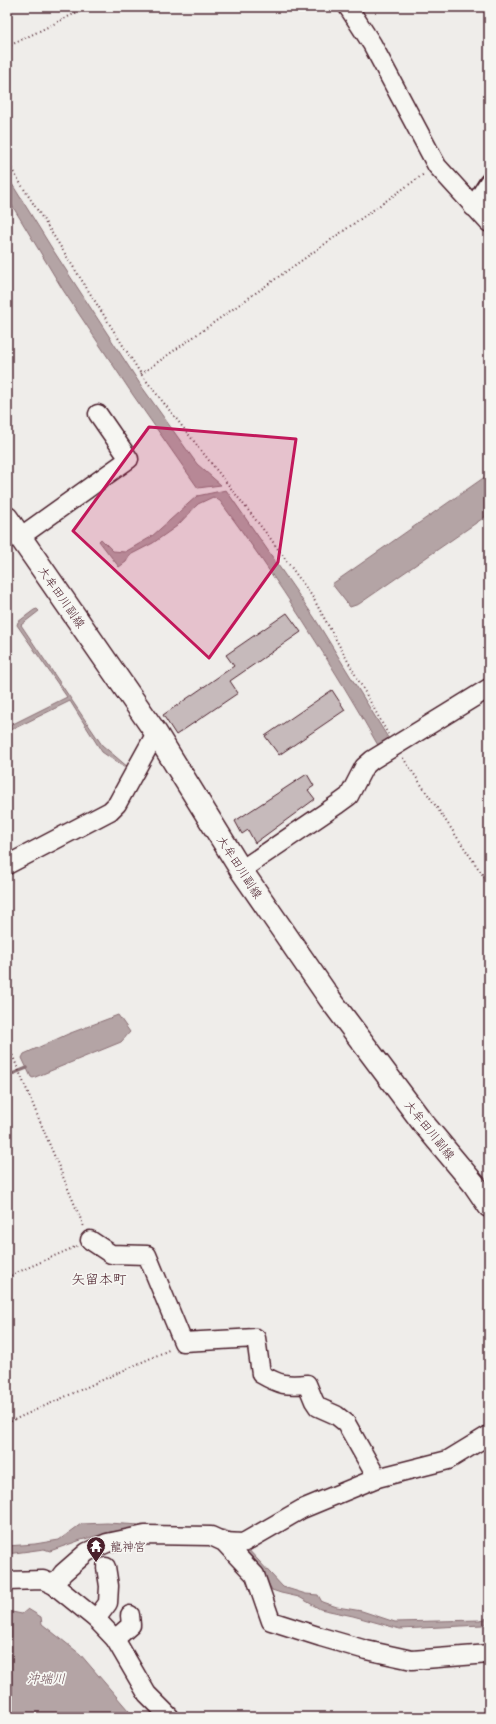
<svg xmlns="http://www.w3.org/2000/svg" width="496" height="1724" viewBox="0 0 496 1724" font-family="Delius,'Klee One',sans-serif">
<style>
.water{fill:#b4a4a5;stroke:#8a6f74}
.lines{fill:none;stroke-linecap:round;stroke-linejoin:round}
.stream{stroke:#8a6f74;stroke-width:3.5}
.building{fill:#c6babb;stroke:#4a1f2b}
.minor-casing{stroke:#4a1f2b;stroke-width:21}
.major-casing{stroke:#4a1f2b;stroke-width:25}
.path{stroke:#4a1f2b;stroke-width:2;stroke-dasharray:1 3;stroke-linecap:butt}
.minor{stroke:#f6f6f2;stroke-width:18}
.major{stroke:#f6f6f2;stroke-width:22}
.marked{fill:#c2185b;fill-opacity:0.2;stroke:#c2185b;stroke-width:3;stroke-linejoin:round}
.labels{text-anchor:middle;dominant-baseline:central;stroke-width:3.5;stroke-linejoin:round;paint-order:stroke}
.street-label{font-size:12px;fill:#4a1f2b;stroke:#f6f6f2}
.poi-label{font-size:12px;fill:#4a1f2b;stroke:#f6f6f2;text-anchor:start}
.water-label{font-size:13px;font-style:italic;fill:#6f4e56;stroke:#f6f6f2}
.quarter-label{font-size:14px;fill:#4a1f2b;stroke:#f6f6f2}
</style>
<rect width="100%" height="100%" fill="#efedea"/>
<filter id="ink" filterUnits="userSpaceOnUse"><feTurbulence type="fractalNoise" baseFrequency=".025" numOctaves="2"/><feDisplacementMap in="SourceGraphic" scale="8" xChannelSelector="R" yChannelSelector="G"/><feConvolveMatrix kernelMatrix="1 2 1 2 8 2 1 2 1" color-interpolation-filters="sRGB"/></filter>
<g filter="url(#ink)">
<g class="water">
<path d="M7,176L53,250L142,387L197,464L221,485L198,488L133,395L63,290L7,197Z"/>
<path d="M489,474V514L359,604L350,607L332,584Z"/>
<path d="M226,490L314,617L390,741L379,747C331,662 278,580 220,501L213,497L198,504L177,526L153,543L130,555L126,562L119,567L99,541L101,539L113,551L125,552L151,537L197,496Z"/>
<path d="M37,609L39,611L21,625L102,745L129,768L128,770L102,752L70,701L7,732V727L67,697L17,625L18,622L34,610Z"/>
<path d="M118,1015L130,1032L121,1042L33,1078L31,1077L22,1058L24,1054L68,1034Z"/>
<path d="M107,1523L224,1530L233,1533L283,1587L306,1594L318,1595L322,1602L337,1607L362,1611L395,1622L480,1620L489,1618V1623L482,1625L400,1629L353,1616L320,1609L299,1597L281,1593L272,1590L262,1572L243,1551L150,1530L110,1532L81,1540L50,1551L44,1549L7,1554V1546L35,1544L59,1540L81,1524Z"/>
<path d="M28,1609L41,1617L42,1624L80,1654L134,1717H7V1611L22,1614Z"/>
</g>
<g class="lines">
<path class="stream" d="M12,1074L27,1068"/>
</g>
<g class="building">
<path d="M287,613L301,632L230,681L238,693L176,735L163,715L234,666L226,655Z"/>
<path d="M332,690L345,710L279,755L265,736Z"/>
<path d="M307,774L314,786L308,790L315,799L255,843L248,830L242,834L235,821Z"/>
</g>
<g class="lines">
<defs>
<g id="minor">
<path d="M348,7L372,44L437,166L489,223"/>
<path d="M473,207L489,182"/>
<path d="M20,537L129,459L98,414"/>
<path d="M7,865L110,811L117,804L156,733"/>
<path d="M241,870L338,804L349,796L364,767L372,760L489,688"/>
<path d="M90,1240L111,1254L147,1255L183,1342L256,1338L261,1374C280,1385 286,1386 307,1384L314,1401L318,1407L336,1415L346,1423L377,1478L448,1460L489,1435"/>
<path d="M224,1542L243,1543L302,1509L377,1478"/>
<path d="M7,1581L43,1580L54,1585L96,1619L115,1639L147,1694L170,1717"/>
<path d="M54,1585L63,1573L87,1552L107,1543L145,1535L211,1536L224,1542L255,1575L271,1621L321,1637L366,1650L412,1660L489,1654"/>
<path d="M96,1619L108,1603L109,1586L106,1567"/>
<path d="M115,1639L131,1625L130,1615"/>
</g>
<path id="major" d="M7,518L156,733L241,870L330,999L423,1123L474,1184L489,1206"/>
</defs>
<use href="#minor" class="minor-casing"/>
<use href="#major" class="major-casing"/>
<g class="path">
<path d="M7,47L88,7"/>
<path d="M7,162L141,374L270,538L312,596L388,734"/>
<path d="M141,374L424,174"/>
<path d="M403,758L489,884"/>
<path d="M7,1054L11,1052L84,1227"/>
<path d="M7,1277L77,1246"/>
<path d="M7,1423L171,1349"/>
</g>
<use href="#minor" class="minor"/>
<use href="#major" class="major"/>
</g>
</g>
<path class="marked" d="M149,427L296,439L278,562L209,658L73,531Z"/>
<defs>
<symbol id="temple-pin" viewBox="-11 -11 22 30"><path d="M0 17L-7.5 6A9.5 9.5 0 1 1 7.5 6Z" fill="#4a1f2b" stroke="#f6f6f2"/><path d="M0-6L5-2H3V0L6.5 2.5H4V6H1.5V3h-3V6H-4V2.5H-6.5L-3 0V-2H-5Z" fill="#fff"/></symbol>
</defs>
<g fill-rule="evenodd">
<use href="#temple-pin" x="85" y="1535" width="22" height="30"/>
</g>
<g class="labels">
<g class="street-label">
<text transform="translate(62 597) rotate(55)">大牟田川副線</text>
<text transform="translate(240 867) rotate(57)">大牟田川副線</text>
<text transform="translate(430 1130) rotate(51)">大牟田川副線</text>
</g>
<g class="poi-label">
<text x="110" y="1546">龍神宮</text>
</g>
<g class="water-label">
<text x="46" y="1678">沖端川</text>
</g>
<g class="quarter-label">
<text x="99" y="1279">矢留本町</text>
</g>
</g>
<rect width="496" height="1724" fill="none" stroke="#f6f6f2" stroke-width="24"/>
<rect x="12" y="12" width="472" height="1700" fill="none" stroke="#4a1f2b" stroke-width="1.5" filter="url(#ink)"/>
</svg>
